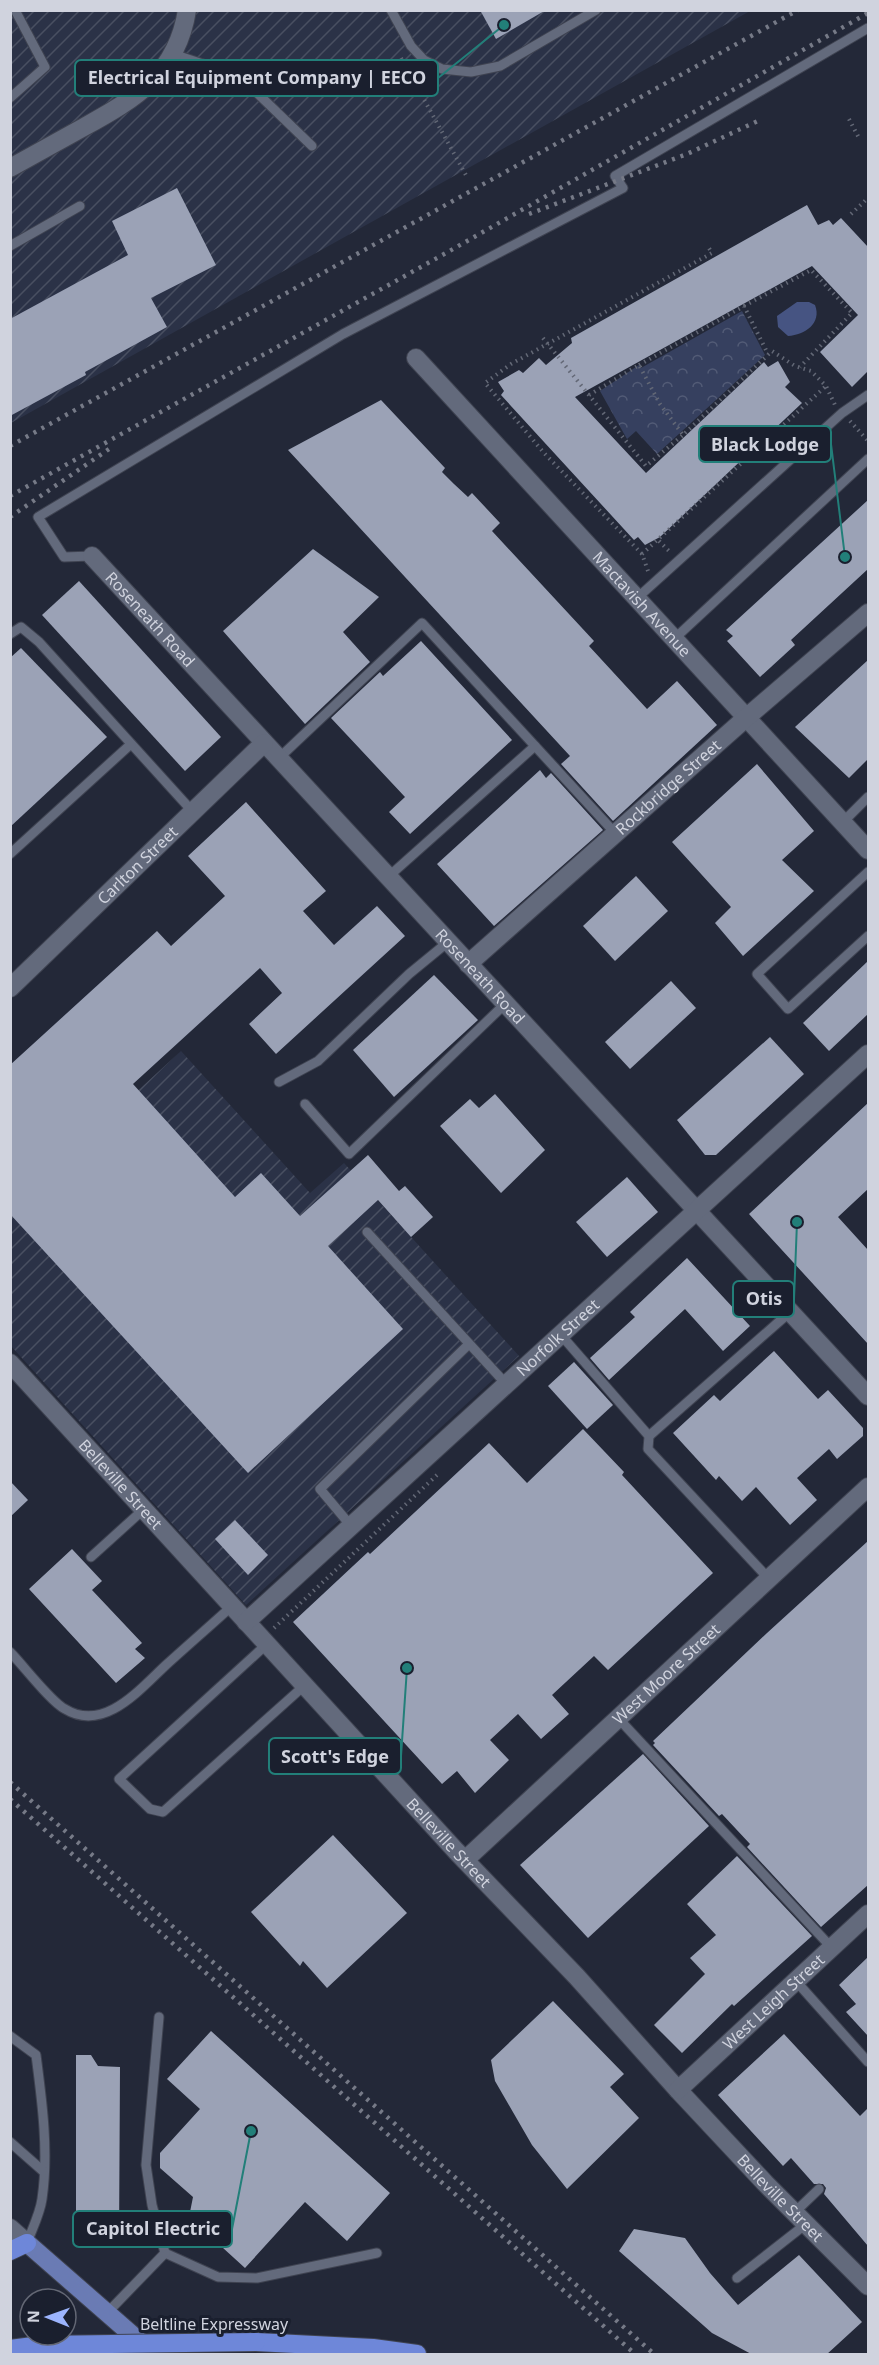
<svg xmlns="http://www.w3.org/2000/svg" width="879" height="2365" viewBox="0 0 879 2365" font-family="'Noto Sans',sans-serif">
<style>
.industrial{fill:url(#industrial-furrows)}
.park{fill:url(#park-crowns)}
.water{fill:#465482}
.building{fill:#9ba2b6}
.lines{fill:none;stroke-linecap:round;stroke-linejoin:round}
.service-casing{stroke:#3f4351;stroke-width:11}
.minor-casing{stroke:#3f4351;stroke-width:20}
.tertiary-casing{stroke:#3f4351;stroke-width:20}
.primary-casing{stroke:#3f4351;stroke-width:20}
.motorway-casing{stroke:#3f4351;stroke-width:20}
.path{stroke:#636876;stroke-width:4;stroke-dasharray:1.5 4.5;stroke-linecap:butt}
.service{stroke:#636a7c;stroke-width:9}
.minor{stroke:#636a7c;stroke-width:18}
.tertiary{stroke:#636a7c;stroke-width:18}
.primary{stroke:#6a7bb4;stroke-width:18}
.motorway{stroke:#6e87d9;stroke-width:18}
.rail{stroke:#767a87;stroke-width:4.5;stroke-dasharray:3 6;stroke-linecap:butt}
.motorway-bridge-casing{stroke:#3f4351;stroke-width:20;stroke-linecap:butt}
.motorway-bridge{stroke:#6e87d9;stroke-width:18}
.labels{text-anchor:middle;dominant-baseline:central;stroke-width:6;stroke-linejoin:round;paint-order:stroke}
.street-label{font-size:16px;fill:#d0d3de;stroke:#1a1f2e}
.leader{fill:none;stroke:#227f79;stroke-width:2}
.callout-dot{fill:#227f79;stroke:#1a1f2e;stroke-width:2}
.callout{fill:#1a1f2e;stroke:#227f79;stroke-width:2}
.callout-label{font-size:18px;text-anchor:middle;font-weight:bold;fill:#d0d3de}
</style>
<defs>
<pattern id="industrial-furrows" width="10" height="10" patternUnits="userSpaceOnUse" patternTransform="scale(1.5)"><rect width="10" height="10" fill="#2b3247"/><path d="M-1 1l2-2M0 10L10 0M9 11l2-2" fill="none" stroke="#494f61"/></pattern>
<pattern id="park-crowns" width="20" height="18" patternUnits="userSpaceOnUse" patternTransform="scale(1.5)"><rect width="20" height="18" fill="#36405f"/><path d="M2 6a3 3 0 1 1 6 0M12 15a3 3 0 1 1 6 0" fill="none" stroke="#525b76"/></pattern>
</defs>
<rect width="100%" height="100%" fill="#232838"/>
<g class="industrial">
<path d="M11,11H750L11,423Z"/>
<path d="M181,1051L310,1193L344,1163L519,1356L246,1605L11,1346V1207Z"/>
</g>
<path class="park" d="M742,311L765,355L657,454L636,431L627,439L600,391L639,365L641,368Z"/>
<path class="water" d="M797,302H809L815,305C822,323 805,335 788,336L778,327L777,316Z"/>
<g class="building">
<path d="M480,10H546L496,39Z"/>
<path d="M177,188L216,265L151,298L167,327L85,372L86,375L10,416V319L128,255L112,221Z"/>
<path d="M807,205L818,225L829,220L833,225L841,218L868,247V371L852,387L820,352L858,315L812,266L575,397L646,473L764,362L768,367L778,361L790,382L785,387L802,403L660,537L645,545L638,537L634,540L501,395L504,391L498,382L519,370L523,373L539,358L546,365L572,343L571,338Z"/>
<path d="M381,400L445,468L442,472L454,484L468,497L472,493L500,523L492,531L594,641L589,646L647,709L677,681L717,725L613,821L561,764L570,756L288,450Z"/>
<path d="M868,500V569L791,640L795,645L760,677L727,641L733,636L726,630Z"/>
<path d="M313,549L379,597L343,632L370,662L305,724L223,631Z"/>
<path d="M79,581L221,737L185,771L42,615Z"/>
<path d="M421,641L512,740L410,834L389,812L405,797L331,718L380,672L383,676Z"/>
<path d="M21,648L107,737L10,827V658Z"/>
<path d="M868,660V759L849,778L795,727Z"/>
<path d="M757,764L814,831L782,860L814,891L743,956L715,923L731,907L672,842Z"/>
<path d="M540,770L546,778L551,773L603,830L494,926L437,864Z"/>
<path d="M246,802L326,891L303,911L334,945L377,906L405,936L276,1054L249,1024L282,993L260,968L133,1084L235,1197L261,1173L300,1216L368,1155L399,1191L405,1186L433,1217L411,1237L378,1200L328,1246L403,1329L248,1473L10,1214V1065L157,931L171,946L225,896L188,856Z"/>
<path d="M636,876L668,911L615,961L583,926Z"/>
<path d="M868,961V1014L829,1051L803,1023Z"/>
<path d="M434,975L478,1020L394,1097L353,1050Z"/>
<path d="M671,981L696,1008L630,1069L605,1042Z"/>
<path d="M770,1037L804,1074L716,1155H705L677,1120Z"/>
<path d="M495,1094L545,1150L501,1193L440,1126L470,1099L479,1108Z"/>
<path d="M868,1103V1189L838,1217L868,1250V1344L749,1214Z"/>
<path d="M627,1177L658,1212L607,1257L576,1222Z"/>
<path d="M687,1258L750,1326L723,1351L685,1309L609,1380L590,1358L635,1317L630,1312Z"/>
<path d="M774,1351L818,1399L828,1390L863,1428V1436L837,1459L829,1449L797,1478L817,1500L790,1525L756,1487L742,1501L719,1476L716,1480L673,1433L714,1395L720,1401Z"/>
<path d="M574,1362L613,1405L587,1429L548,1386Z"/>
<path d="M583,1429L624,1472L622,1475L713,1573L608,1670L594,1656L552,1695L569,1714L541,1739L518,1714L490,1740L509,1760L475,1793L457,1771L442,1784L293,1622L368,1552L370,1554L489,1443L527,1483Z"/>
<path d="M10,1481L28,1500L10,1517Z"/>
<path d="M235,1520L268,1555L248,1575L215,1539Z"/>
<path d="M868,1541V1885L821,1927L747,1847L750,1844L722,1814L719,1816L653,1745L655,1743L653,1741L767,1633Z"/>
<path d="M72,1549L102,1581L92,1590L142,1643L135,1649L145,1658L116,1683L29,1589Z"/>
<path d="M643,1754L709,1826L588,1938L520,1865Z"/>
<path d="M333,1835L407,1913L327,1988L303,1961L300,1966L251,1912Z"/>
<path d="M737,1856L812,1936L734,2006L732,2004L682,2053L654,2025L705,1974L690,1958L716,1935L687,1904Z"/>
<path d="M868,1957V2036L846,2012L856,2004L839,1985Z"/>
<path d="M553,2001L624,2074L610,2087L639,2118L567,2189L532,2145L495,2081L491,2060Z"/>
<path d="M211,2031L390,2193L347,2241L305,2202L245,2268L189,2217L193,2197L160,2168V2153L200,2109L167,2079Z"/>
<path d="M784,2034L860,2116L868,2108V2246L824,2194L826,2188L823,2184H814L791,2158L783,2166L718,2095Z"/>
<path d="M76,2055H91L98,2066L120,2067L119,2244H76Z"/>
<path d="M634,2229L685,2238L710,2273L738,2305L799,2255L862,2322L826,2355H753L712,2333L619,2251Z"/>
</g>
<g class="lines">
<defs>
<g id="service">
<path d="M391,10L411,46L424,60L442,69L471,72L500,66L596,10"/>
<path d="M173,54L203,64L255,91L312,146"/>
<path d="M10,98L45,67L15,10"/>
<path d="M10,246L80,206"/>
<path d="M92,556L64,557L38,517L343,334L623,188L615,176L868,28"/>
<path d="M636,599L842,413L868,395"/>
<path d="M10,634L21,627L39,642L193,812"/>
<path d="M673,640L868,459"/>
<path d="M279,758L422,623L535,746"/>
<path d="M843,822L868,797"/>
<path d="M10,854L131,744"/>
<path d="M868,872L757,974L788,1009L868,936"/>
<path d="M388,877L535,746L615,833"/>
<path d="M279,1082L318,1061L409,974L448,942"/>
<path d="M305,1104L349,1154L505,1004"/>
<path d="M367,1232L507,1385"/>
<path d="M561,1335L649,1436L648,1449L769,1579"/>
<path d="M649,1436L790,1312"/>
<path d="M351,1526L320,1489L469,1344"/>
<path d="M91,1557L144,1509"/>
<path d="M267,1644L119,1779L150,1809L163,1812L305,1685"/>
<path d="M10,1652C23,1665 51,1702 65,1709C104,1733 140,1689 166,1665C188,1645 210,1626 232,1606"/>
<path d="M618,1718L831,1947"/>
<path d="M795,1980L868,2062"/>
<path d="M10,2036L36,2055C42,2101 49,2152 42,2199C40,2214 32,2229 27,2243"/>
<path d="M10,2142L43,2171"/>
<path d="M795,2212L819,2189"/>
<path d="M165,2253L218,2277L257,2278L377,2253"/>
<path d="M737,2278L806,2224"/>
<path d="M107,2313L165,2253L152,2205L146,2165L159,2017"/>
</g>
<g id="minor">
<path d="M10,168C35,154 59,141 84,127C135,99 177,74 187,10"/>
<path id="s1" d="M416,358L868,850"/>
<path id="s2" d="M92,556L868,1396"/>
<path id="s3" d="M468,964L747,717L868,613"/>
<path id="s4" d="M10,988L264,743"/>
<path id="s5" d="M10,1363L456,1851L577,1977L678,2090L765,2183L868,2286"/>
<path id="s6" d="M246,1622L868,1054"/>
<path id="s7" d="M465,1860L868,1487"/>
<path id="s8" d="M678,2090L868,1914"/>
</g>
<path id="tertiary" d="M10,2228L27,2243"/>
<path id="primary" d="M27,2243L154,2354"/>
<g id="motorway">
<path d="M10,2251L27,2243"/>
<path d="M256,2342L373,2348L417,2354"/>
<path d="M10,2349L41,2345"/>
</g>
</defs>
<use href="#service" class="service-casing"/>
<use href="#minor" class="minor-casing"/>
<use href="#tertiary" class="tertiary-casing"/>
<use href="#primary" class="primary-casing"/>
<use href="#motorway" class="motorway-casing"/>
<g class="path">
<path d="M401,58L467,177"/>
<path d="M849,119L860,140"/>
<path d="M851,214L868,198"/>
<path d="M744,306L811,270L852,313L800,367"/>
<path d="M543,338L646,466L683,435"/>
<path d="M639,365L744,306L768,354"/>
<path d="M589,395L639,365L660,404L683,435L772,351L795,366L811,371L826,386L835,405"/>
<path d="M850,421L868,441"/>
<path d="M659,541L669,551"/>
<path d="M642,554L544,453L485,383L511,364L712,253L707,245"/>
<path d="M648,571L642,554L826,386"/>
<path d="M274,1628L437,1475"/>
</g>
<use href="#service" class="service"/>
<use href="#minor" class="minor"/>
<use href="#tertiary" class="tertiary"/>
<use href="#primary" class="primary"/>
<use href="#motorway" class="motorway"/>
<g class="rail">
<path d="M529,214L687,154L762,119"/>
<path d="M10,446L798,10"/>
<path d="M10,496L446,253L868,13"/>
<path d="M10,517L109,449"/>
<path d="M10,1782L654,2354"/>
<path d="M10,1799L635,2354"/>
</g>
<defs>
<path id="motorway-bridge" d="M41,2345L256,2342"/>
</defs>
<use href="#motorway-bridge" class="motorway-bridge-casing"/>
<use href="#motorway-bridge" class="motorway-bridge"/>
</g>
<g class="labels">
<g class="street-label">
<text stroke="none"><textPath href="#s1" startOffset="334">Mactavish Avenue</textPath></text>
<text stroke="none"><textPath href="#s2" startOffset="86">Roseneath Road</textPath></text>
<text stroke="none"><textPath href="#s3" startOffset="267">Rockbridge Street</textPath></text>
<text stroke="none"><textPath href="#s4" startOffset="177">Carlton Street</textPath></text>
<text stroke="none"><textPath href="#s2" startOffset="572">Roseneath Road</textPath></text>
<text stroke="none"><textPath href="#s6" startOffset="422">Norfolk Street</textPath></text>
<text stroke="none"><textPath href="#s5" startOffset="164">Belleville Street</textPath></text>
<text stroke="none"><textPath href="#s7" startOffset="274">West Moore Street</textPath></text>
<text stroke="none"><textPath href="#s5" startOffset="650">Belleville Street</textPath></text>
<text stroke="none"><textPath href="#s8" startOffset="130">West Leigh Street</textPath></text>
<text stroke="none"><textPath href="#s5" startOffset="1136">Belleville Street</textPath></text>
<text x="214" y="2324">Beltline Expressway</text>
</g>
</g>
<path class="leader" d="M504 25L438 78M845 557L831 444M797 1222L794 1299M407 1668L401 1756M251 2131L232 2229"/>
<g class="callout-dot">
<circle cx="504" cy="25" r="6"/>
<circle cx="845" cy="557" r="6"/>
<circle cx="797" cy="1222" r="6"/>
<circle cx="407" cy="1668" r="6"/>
<circle cx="251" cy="2131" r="6"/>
</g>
<g class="callout">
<rect x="75" y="60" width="363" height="36" rx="6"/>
<rect x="699" y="426" width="132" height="36" rx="6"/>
<rect x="733" y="1281" width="61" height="36" rx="6"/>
<rect x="269" y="1738" width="132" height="36" rx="6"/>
<rect x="73" y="2211" width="159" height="36" rx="6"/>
</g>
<g class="callout-label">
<text x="257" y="84">Electrical Equipment Company | EECO</text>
<text x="765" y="451">Black Lodge</text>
<text x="764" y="1305">Otis</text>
<text x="335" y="1763">Scott's Edge</text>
<text x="153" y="2235">Capitol Electric</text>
</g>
<rect width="879" height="2365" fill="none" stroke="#d0d3de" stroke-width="24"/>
<g transform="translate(48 2317) rotate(271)"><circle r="28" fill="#1a1f2e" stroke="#636774" stroke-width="1.5"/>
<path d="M0-4.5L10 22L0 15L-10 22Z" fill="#9cb4fd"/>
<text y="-9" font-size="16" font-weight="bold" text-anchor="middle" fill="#d0d3de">N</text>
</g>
</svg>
